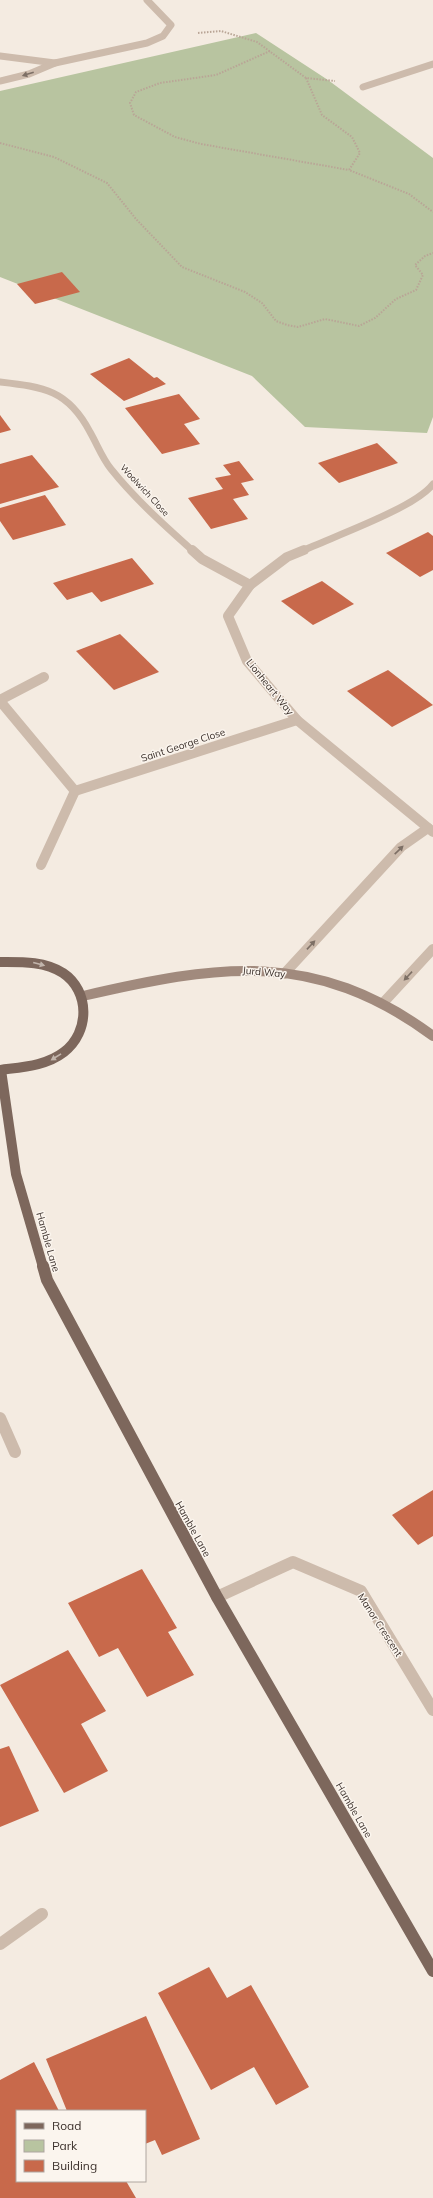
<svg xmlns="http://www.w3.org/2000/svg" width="433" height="2198" viewBox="0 0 433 2198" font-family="Mulish,sans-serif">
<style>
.green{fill:#b8c4a0}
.building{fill:#c8694b}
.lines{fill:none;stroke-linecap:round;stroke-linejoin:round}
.path{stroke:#b9a596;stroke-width:2;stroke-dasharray:1.5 1.5;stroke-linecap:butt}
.lane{stroke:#cdbbac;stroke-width:7}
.street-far2{stroke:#cdbbac;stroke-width:7}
.street-far1{stroke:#cdbbac;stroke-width:10}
.street{stroke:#cdbbac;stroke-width:12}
.secondary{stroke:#a18a7d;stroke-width:10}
.primary-far1{stroke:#7d675c;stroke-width:10}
.primary{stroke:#7d675c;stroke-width:12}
.oneway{fill:#7d6f65}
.oneway2{fill:#c2b5ac}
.labels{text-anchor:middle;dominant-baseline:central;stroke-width:3;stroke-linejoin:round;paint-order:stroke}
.far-street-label{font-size:9px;fill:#3b302b;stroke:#fbf5ee}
.street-label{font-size:10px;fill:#3b302b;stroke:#fbf5ee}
</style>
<rect width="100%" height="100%" fill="#f4ebe1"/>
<path class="green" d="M256,33L328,80L433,158V417L427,433L305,427L252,376L0,277V91Z"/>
<g class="building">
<path d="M62,272L80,292L35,304L17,284Z"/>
<path d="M129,358L154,378L157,377L166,384L124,401L90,374Z"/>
<path d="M179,394L200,419L184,424L200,444L162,454L125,408Z"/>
<path d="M0,415L11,430L0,433Z"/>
<path d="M377,443L398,463L339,483L318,463Z"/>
<path d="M32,455L59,487L0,504V464Z"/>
<path d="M239,461L254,480L241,483L249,495L233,499L248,519L211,529L188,498L223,489L215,478L231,475L223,465Z"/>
<path d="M45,495L66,525L13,540L0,521V508Z"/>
<path d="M428,532L433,536V570L420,577L386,553Z"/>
<path d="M132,558L154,584L101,602L92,592L67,600L53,583Z"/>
<path d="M322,581L354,604L313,625L281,601Z"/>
<path d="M120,634L159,672L114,690L76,651Z"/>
<path d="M388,670L433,705L392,727L347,691Z"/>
<path d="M433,1490V1536L418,1545L392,1515Z"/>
<path d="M142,1569L177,1628L168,1632L194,1675L147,1697L118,1648L99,1657L68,1603Z"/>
<path d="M68,1650L106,1711L81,1724L108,1771L64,1793L0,1685Z"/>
<path d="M9,1746L39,1811L0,1827V1749Z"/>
<path d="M209,1967L227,1998L251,1985L309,2087L276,2105L254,2067L211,2090L158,1993Z"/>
<path d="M146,2016L200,2139L162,2155L155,2140L145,2144V2111H67L46,2059Z"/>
<path d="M34,2062L59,2111H17V2181H126L136,2198H0V2080Z"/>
</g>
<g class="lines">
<g class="path">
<path d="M198,33L221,31L257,42L306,78L335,81"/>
<path d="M270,51L216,75L160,83L136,92L130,103L134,115L175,137L201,144L349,170"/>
<path d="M306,78L322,115L352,137L360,153L349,170L409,194L433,212"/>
<path d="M0,143L54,157L107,183L136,219L182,267L245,292L262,303L276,321L287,325L298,327L325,319L359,326L375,318L396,299L416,290L423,275L415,265L425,256L433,253"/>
</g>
<g class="lane">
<path d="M0,56L55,63L147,43L163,36L171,25L147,0"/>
<path d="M0,81L29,74L55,63"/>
</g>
<g class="street-far2">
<path d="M363,87L433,64"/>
<path d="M0,382C44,387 68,390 90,432C97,444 102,458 111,469C135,499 164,525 193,551"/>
<path d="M302,551C332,537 415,508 433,484"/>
</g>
<g class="street-far1">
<path d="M192,550L202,559L250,585"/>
<path d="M304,550L287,557L250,585L228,616L247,661L297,720L433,832"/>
<path d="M0,700L44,677"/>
<path d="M0,701L75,791L41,865"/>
<path d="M75,791L297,720"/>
<path d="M284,974L401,847L428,828"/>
<path d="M383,1003L433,949"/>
</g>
<g class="street">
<path d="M0,1418L15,1452"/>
<path d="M217,1597L293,1562L361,1591L433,1710"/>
<path d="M0,1944L42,1914"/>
</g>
<path class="secondary" d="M83,996C217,965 314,948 433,1036"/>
<g class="primary-far1">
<path d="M0,962C21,962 44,961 63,973C90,991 90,1032 64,1052C46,1066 22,1067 0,1070"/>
<path d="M1,1070L16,1174L43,1267"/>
</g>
<path class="primary" d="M43,1266L47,1280L217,1597L433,1971"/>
</g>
<defs><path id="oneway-solid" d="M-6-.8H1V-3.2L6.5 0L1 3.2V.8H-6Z"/></defs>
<g class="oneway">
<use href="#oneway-solid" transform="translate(28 74) rotate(163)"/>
<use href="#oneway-solid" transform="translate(399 850) rotate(-44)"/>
<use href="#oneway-solid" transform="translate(311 945) rotate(-47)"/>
<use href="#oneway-solid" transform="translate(408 976) rotate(133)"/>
</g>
<g class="oneway2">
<use href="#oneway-solid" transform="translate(39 964) rotate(15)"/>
<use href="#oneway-solid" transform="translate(56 1057) rotate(148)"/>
</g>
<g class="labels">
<g class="far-street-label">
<text transform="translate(145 490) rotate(47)">Woolwich Close</text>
</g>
<g class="street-label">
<text transform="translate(270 687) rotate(51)">Lionheart Way</text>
<text transform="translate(183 745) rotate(-18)">Saint George Close</text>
<text transform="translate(264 972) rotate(5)">Jurd Way</text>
<text transform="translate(48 1242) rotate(74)">Hamble Lane</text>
<text transform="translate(193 1529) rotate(61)">Hamble Lane</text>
<text transform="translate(380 1625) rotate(57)">Manor Crescent</text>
<text transform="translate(354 1810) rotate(60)">Hamble Lane</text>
</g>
</g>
<rect x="16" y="2110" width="130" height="72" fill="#fbf5ee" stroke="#aea6a0"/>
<rect x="24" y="2123" width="20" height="6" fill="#7d675c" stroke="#aea6a0"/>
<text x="52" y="2130" font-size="12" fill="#3b302b">Road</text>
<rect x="24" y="2140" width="20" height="12" fill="#b8c4a0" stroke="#aea6a0"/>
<text x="52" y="2150" font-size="12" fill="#3b302b">Park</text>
<rect x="24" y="2160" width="20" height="12" fill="#c8694b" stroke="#aea6a0"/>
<text x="52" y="2170" font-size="12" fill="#3b302b">Building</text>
</svg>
